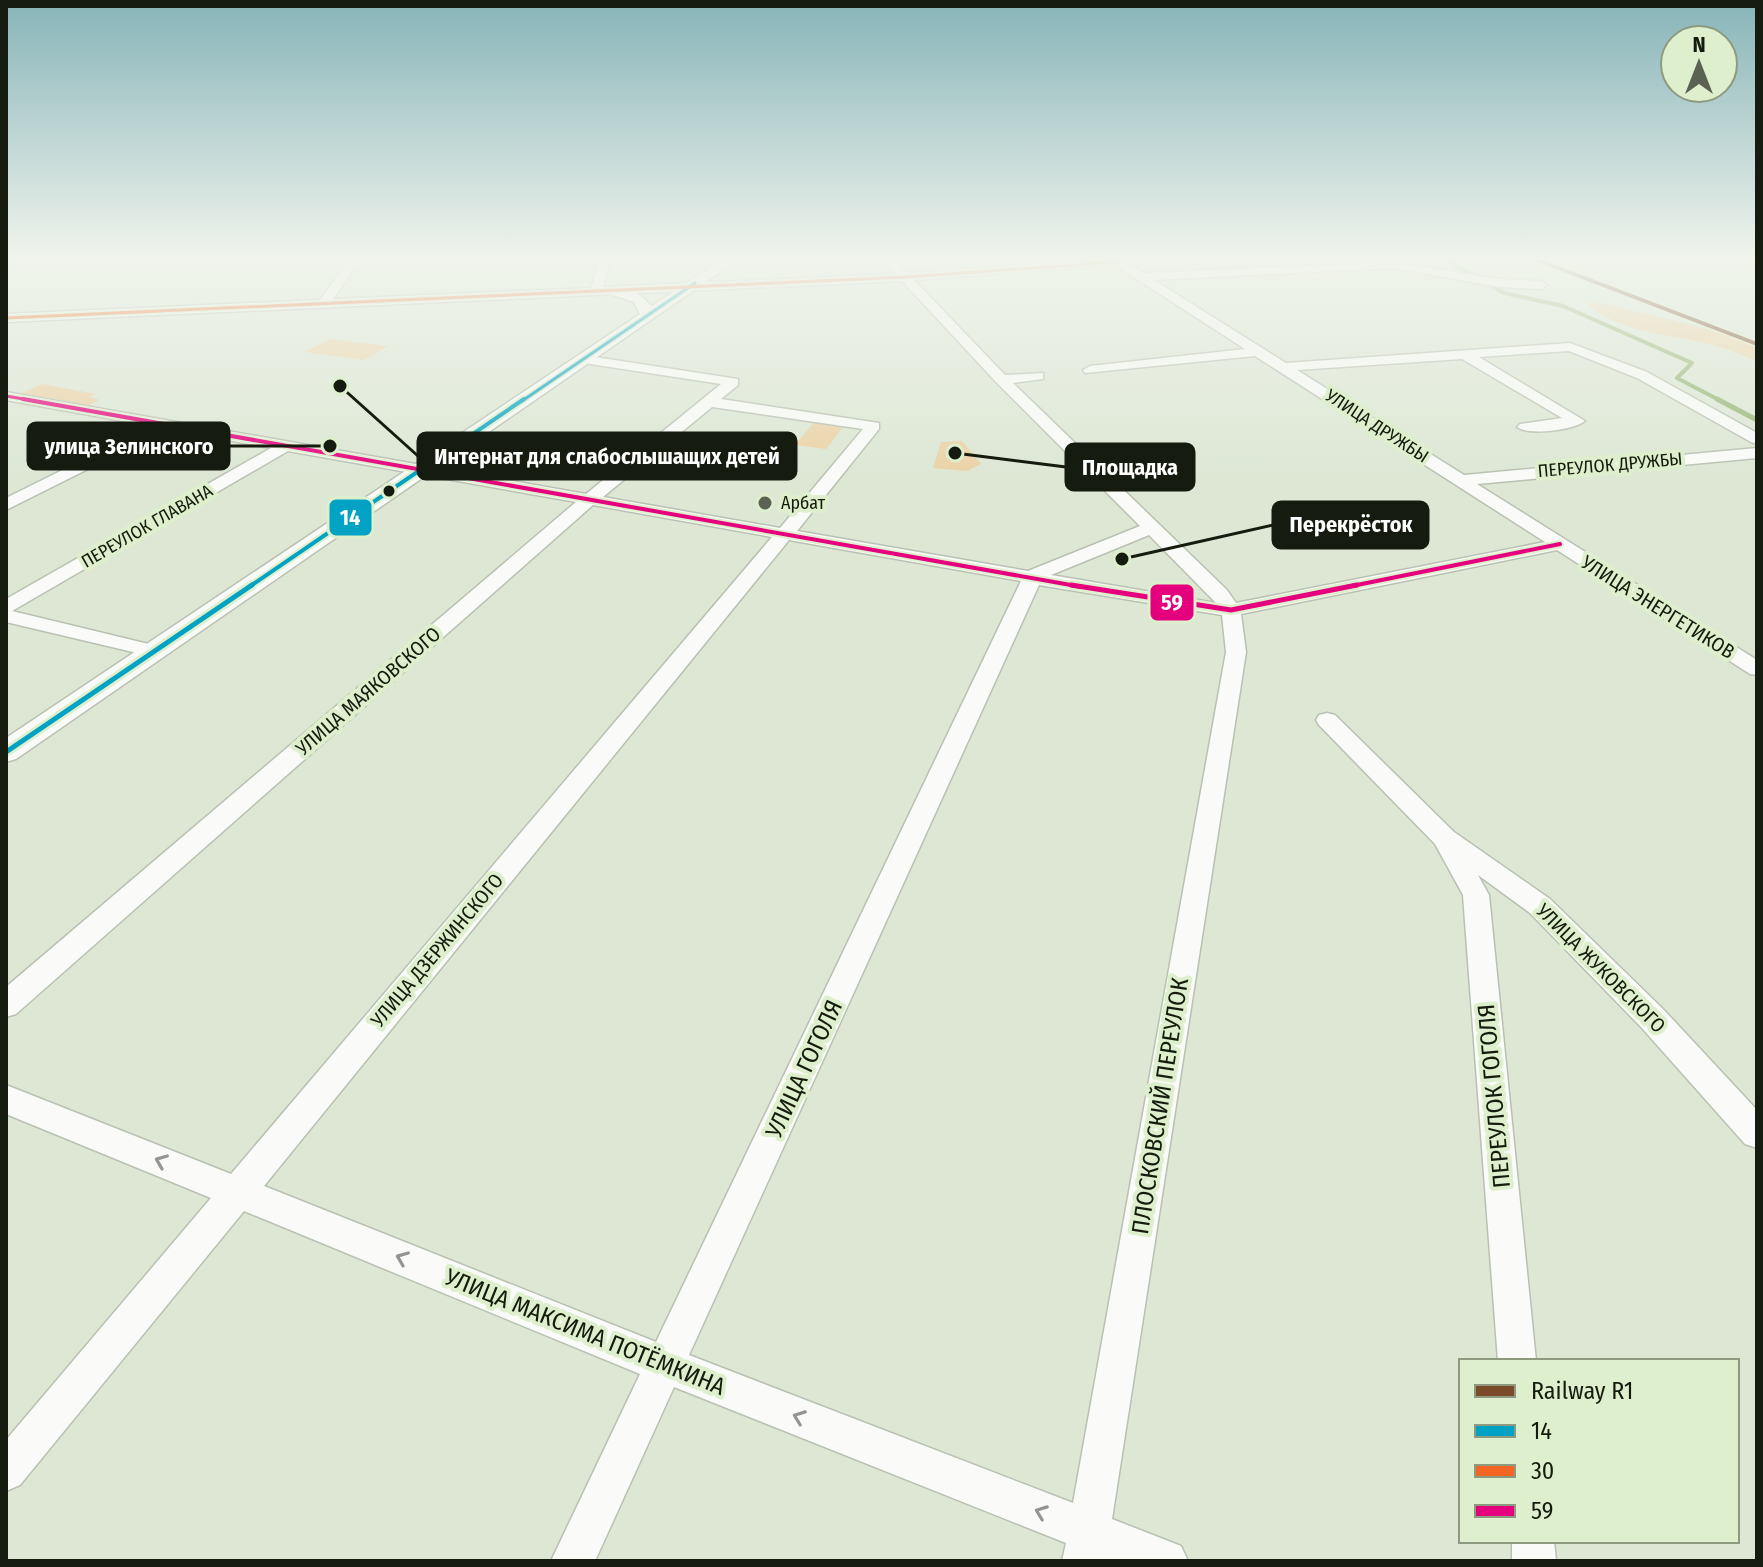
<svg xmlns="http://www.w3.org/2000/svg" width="1763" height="1567" viewBox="0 0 1763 1567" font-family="'Fira Sans Condensed',sans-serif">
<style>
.green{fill:#ebd2a6}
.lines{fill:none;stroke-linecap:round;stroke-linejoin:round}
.stream-far1{stroke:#95b473;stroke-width:4}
.stream{stroke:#95b473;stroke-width:5}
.minor-casing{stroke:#b9c1b2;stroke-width:3}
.tertiary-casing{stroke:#b9c1b2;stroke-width:3}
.minor{fill:#fafbf9;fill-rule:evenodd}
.tertiary{fill:#fafbf9;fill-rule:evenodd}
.bus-1-far2-casing{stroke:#ddefcc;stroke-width:6}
.bus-1-far1-casing{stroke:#ddefcc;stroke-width:8}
.bus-1-casing{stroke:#ddefcc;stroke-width:10}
.bus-2-casing{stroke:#ddefcc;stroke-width:6}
.bus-3-far2-casing{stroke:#ddefcc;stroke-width:6}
.bus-3-far1-casing{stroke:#ddefcc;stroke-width:8}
.bus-3-casing{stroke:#ddefcc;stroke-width:10}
.bus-1-far2{stroke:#01a2c4;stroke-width:3}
.bus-1-far1{stroke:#01a2c4;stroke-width:4}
.bus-1{stroke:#01a2c4;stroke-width:5}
.bus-2{stroke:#f26522;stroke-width:3}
.bus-3-far2{stroke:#e5007d;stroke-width:3}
.bus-3-far1{stroke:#e5007d;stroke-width:4}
.bus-3{stroke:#e5007d;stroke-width:5}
.rail-1-casing{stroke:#ddefcc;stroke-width:7}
.rail-1{stroke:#7a4b2a;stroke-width:4}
.oneway{stroke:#93968f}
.bus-dot{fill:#151b0e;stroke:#ddefcc;stroke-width:3}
.poi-dot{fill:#5b6253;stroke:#ddefcc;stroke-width:3}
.labels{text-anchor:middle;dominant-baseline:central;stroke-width:8;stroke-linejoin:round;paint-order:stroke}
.far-street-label{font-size:18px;fill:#151b0e;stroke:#ddefcc}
.far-poi-label{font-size:18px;fill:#151b0e;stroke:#ddefcc;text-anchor:start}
.street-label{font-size:20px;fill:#151b0e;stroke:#ddefcc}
.near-street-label{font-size:24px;fill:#151b0e;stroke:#ddefcc}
.leader{fill:none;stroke:#151b0e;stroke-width:3}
.callout-dot{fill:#151b0e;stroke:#ddefcc;stroke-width:3}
.callout{fill:#151b0e;stroke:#151b0e;stroke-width:3}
.callout-label{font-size:22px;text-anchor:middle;font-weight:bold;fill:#fff}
.line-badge{stroke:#ddefcc;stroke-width:3}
.badge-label{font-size:22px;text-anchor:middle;font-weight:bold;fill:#fff}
</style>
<rect width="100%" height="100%" fill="#dde7d4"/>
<g class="green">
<path d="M1586,303H1603L1719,332L1757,347V361C1741,355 1726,348 1710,344C1668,334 1620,333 1586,303Z"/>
<path d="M330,339L388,346L364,360L305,352Z"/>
<path d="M42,384L96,394L89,397L100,400L89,405L22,393Z"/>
<path d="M815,421L845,425L826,449L795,445Z"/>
<path d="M962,441L981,464L967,471L933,468L941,442Z"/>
</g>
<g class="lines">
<path class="stream-far1" d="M1445,259L1504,293L1563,306L1692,363L1677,378L1721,401"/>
<path class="stream" d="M1717,399L1757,420"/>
<defs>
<g id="minor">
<path d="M6,259H86L80,262L6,264Z"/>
<path d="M350,259H361L333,299L591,288L600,259H611L603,287L896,274L883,259H894L908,273L1108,259H1120L1144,273L1393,262L1499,279L1541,281L1547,285L1541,289L1499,287L1393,268L1154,280L1286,363L1570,343L1647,372L1757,433V444L1751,442L1637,378L1569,351L1479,357L1585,421C1573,430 1529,436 1517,427L1520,424L1562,418L1462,359L1297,370L1464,475L1757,448V458L1477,484L1757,660V675L1750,674L1557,550L1241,614L1246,652L1112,1519L1181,1546L1188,1561H1062L1066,1543L674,1387L595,1561H551L640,1374L244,1211L20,1485L6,1491V1440L211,1198L6,1114V1085L231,1174L772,537L593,505L16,1014L6,1017V987L576,502L288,451L12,611L161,647L164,651L161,655L154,657L6,622V599L271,448L168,429L6,510V498L151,426L6,400V392L586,494L721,384L577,362L575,359L582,355L738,379V385L721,399L879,423V429L797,531L1028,571L1140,526L997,383L902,281L6,322V314L320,300ZM1115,265L1245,349L1090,366L1083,370L1085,373L1255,356L1545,542L1236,603L1227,590L1013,383L1043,379V373L1005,375L914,280ZM712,407L863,429L780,528L603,497ZM1149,535L1216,603L1051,575ZM789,540L1021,581L656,1342L264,1186ZM1039,585L1222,615L1226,652L1073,1503L689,1355Z"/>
<path d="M1327,713L1335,715L1454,832L1550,899L1663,1009L1757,1110V1148L1745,1144L1641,1027L1530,913L1478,875L1489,895L1536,1361H1498L1463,895L1435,844L1319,725L1316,720L1319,715Z"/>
<path d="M1512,1541H1554L1556,1561H1512Z"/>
</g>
<path id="tertiary" d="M723,259H739L16,759L6,762V738L640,314L634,302L607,293V287L635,291L652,306Z"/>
</defs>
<use href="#minor" class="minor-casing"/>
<use href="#tertiary" class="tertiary-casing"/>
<use href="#minor" class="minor"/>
<use href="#tertiary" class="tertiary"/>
<defs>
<path id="bus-1-far2" d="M522,401L695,283"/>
<path id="bus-1-far1" d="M249,587L524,399"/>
<path id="bus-1" d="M6,752L252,585"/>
<path id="bus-2" d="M6,318L905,277L1117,262"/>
<path id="bus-3-far2" d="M6,396L35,401"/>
<g id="bus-3-far1">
<path d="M23,399L1082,587"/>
<path d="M1347,587L1560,544"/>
</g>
<path id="bus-3" d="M1071,585L1231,610L1357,585"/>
</defs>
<use href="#bus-1-far2" class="bus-1-far2-casing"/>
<use href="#bus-1-far1" class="bus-1-far1-casing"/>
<use href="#bus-1" class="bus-1-casing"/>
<use href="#bus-2" class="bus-2-casing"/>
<use href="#bus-3-far2" class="bus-3-far2-casing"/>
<use href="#bus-3-far1" class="bus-3-far1-casing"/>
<use href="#bus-3" class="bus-3-casing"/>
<use href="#bus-1-far2" class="bus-1-far2"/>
<use href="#bus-1-far1" class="bus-1-far1"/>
<use href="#bus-1" class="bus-1"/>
<use href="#bus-2" class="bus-2"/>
<use href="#bus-3-far2" class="bus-3-far2"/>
<use href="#bus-3-far1" class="bus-3-far1"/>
<use href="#bus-3" class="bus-3"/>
<defs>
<path id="rail-1" d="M1535,259L1757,344"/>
</defs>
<use href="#rail-1" class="rail-1-casing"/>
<use href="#rail-1" class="rail-1"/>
</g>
<defs><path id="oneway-chevron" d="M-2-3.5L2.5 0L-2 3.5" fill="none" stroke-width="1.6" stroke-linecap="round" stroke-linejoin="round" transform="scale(2)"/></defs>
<g class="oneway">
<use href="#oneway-chevron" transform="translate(161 1161) rotate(-158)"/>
<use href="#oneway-chevron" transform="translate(402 1258) rotate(-158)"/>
<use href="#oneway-chevron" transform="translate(799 1417) rotate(-159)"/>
<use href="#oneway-chevron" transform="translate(1041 1512) rotate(-159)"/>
</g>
<linearGradient id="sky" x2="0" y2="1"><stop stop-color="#87b4b9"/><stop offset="0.54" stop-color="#f0f4ec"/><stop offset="1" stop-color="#f0f4ec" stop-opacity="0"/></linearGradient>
<rect width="1763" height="478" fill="url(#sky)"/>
<circle class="bus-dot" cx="389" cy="491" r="7"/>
<circle class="poi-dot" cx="765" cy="503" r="8"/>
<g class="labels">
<g class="far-street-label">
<text transform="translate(1377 426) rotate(33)">УЛИЦА ДРУЖБЫ</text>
<text transform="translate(1610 465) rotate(-5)">ПЕРЕУЛОК ДРУЖБЫ</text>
<text transform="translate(147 526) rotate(-30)">ПЕРЕУЛОК ГЛАВАНА</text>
</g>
<g class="far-poi-label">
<text x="781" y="503">Арбат</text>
</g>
<g class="street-label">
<text transform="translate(1658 607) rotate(32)">УЛИЦА ЭНЕРГЕТИКОВ</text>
<text transform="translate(368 691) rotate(-41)">УЛИЦА МАЯКОВСКОГО</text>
<text transform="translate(437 950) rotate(-50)">УЛИЦА ДЗЕРЖИНСКОГО</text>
<text transform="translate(1601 968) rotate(45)">УЛИЦА ЖУКОВСКОГО</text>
</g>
<g class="near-street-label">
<text transform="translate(804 1069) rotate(-65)">УЛИЦА ГОГОЛЯ</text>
<text transform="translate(1494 1096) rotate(-95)">ПЕРЕУЛОК ГОГОЛЯ</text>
<text transform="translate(1160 1106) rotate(-81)">ПЛОСКОВСКИЙ ПЕРЕУЛОК</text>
<text transform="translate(585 1332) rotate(22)">УЛИЦА МАКСИМА ПОТЁМКИНА</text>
</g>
</g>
<path class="leader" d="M330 446L229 446M340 386L418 456M955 453L1066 467M1122 559L1273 525"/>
<g class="callout-dot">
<circle cx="330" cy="446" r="8"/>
<circle cx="340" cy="386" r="8"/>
<circle cx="955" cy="453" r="8"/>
<circle cx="1122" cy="559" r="8"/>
</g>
<g class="callout">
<rect x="28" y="423" width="201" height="46" rx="8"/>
<rect x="418" y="433" width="378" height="46" rx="8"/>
<rect x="1066" y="444" width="128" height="46" rx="8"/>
<rect x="1273" y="502" width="155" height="46" rx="8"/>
</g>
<g class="callout-label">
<text x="129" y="454">улица Зелинского</text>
<text x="607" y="464">Интернат для слабослышащих детей</text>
<text x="1130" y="475">Площадка</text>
<text x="1351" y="532">Перекрёсток</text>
</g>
<g class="line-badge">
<rect x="328" y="498" width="45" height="39" rx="8" fill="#01a2c4"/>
<rect x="1149" y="583" width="46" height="39" rx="8" fill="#e5007d"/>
</g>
<g class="badge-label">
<text x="350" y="525">14</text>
<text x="1172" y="610">59</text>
</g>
<rect width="1763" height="1567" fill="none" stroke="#151b0e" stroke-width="16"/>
<rect x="1459" y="1359" width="280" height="184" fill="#ddefcc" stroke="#8d9a80" stroke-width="2"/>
<rect x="1475" y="1385" width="40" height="12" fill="#7a4b2a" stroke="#8d9a80" stroke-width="2"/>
<text x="1531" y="1399" font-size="24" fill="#151b0e">Railway R1</text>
<rect x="1475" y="1425" width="40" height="12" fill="#01a2c4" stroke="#8d9a80" stroke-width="2"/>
<text x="1531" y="1439" font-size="24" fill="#151b0e">14</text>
<rect x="1475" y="1465" width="40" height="12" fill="#f26522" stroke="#8d9a80" stroke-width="2"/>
<text x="1531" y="1479" font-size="24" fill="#151b0e">30</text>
<rect x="1475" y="1505" width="40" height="12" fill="#e5007d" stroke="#8d9a80" stroke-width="2"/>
<text x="1531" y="1519" font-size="24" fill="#151b0e">59</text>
<g transform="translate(1699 64)"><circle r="38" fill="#ddefcc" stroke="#8d9a80" stroke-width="2"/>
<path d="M0-6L14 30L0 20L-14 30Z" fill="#5b6253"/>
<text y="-12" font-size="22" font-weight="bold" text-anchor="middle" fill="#151b0e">N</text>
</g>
</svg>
